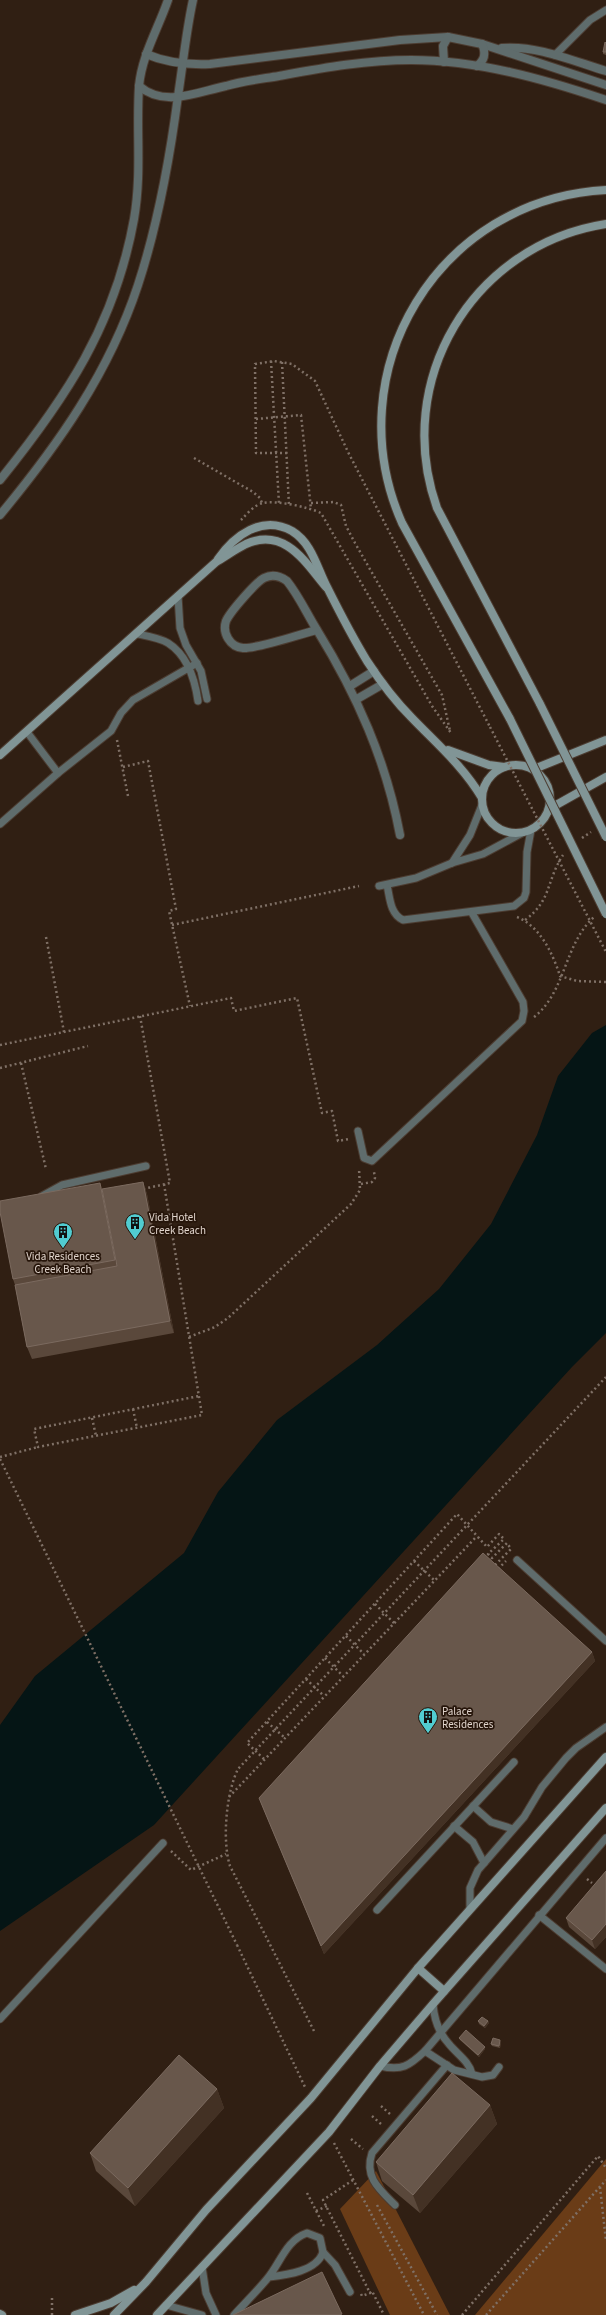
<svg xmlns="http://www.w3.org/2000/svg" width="606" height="2315" viewBox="0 0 606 2315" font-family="'Source Sans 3',sans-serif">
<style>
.green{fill:#6a3c17}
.water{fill:#051515}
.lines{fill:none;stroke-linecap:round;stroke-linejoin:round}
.lane-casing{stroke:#4c3c31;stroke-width:9}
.street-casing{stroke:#4c3c31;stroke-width:10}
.secondary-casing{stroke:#4c3c31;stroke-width:10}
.path{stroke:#7f7066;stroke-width:2.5;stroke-dasharray:2 3;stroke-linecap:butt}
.lane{stroke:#5f6c6c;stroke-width:7}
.street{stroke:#5f6c6c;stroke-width:8}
.secondary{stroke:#819596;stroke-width:8}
.secondary-bridge-casing{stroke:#4c3c31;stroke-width:10;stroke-linecap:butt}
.path-bridge{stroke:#7f7066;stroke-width:2.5;stroke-dasharray:2 3;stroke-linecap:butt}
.secondary-bridge{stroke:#819596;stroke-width:8}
.wall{fill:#5a483b}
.shaded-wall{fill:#433124}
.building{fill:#68574b;stroke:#7b6a5f}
.labels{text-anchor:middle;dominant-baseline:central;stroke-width:3.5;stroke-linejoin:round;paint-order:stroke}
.poi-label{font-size:11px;fill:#e0d4cc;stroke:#26150a;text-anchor:start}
</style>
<rect width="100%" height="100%" fill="#301f13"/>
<g class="green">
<path d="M606,2159V2315H475Z"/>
<path d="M376,2171L450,2315H390L340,2209Z"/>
</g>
<path class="water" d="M606,1025V1333L572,1367L154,1825L0,1931V1725L35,1676L184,1553L218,1492L277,1420L377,1345L439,1289L491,1224L537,1135L558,1076L592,1033Z"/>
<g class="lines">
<defs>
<g id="lane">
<path d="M555,55L590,20L606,10"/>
<path d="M178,596L180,628L186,645L201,671L207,699"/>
<path d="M138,634C148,636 160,638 168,643C187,655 195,680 198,701"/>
<path d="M27,732L58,773"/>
<path d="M0,824L58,773L111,731L121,713L133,700L197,663"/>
<path d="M452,863L470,835L482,805"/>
<path d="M387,885C390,898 390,914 403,920L514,906L524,898L526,892L527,852L531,830"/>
<path d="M379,886L416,878L452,863L483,854L524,832"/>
<path d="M358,1131L364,1158L372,1161L522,1021L524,1011L523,1002L472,913"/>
<path d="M42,1196L62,1185L146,1166"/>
<path d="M517,1560L606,1641"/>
<path d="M473,1806L491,1822L513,1829"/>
<path d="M454,1826L473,1842L484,1863"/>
<path d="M470,1909V1888L478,1870L524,1817L542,1787L566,1758L576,1748L606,1727"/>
<path d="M377,1910L514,1762"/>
<path d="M539,1915L606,1969"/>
<path d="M433,2004C434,2019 439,2033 449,2044C457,2054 469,2061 472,2074"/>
<path d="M0,2019L163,1843"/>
<path d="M425,2051L454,2070L482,2077L493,2075L499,2067"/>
<path d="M380,2066C402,2071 409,2066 425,2051L606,1838"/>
<path d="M395,2205C379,2189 364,2177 372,2153L447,2065"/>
<path d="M323,2252L335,2265L350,2292"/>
<path d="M202,2267L206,2293L216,2315"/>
<path d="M166,2305L202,2315"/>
<path d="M234,2315C245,2303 257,2291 267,2279C280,2264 286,2240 307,2233L320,2238L323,2252C317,2271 287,2275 269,2277"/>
</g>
<g id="street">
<path d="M502,48C537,45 573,61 606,71"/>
<path d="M146,54C167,63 187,65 210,64L400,40L448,37L482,44L606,85"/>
<path d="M444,62L443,46L448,37"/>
<path d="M477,66C485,60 486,53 482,44"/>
<path d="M139,86C165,108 197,92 226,86C243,81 261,79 279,76C323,68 366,60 411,60C477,60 544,79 606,100"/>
<path d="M0,480C66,398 115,325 134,219C142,173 136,131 139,86C142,55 158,29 168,0"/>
<path d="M0,515C58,445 109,373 138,285C157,227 170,157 178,96C183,64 186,32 193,0"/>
<path d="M317,630C300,634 258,649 243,648C230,647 222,633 226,621C230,612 256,582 264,578C272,574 280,576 287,581C299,596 307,614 317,630C357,695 386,760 400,835"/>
<path d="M350,686L374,671"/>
<path d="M357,699L383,684"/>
</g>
<g id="secondary">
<path d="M218,559C234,536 262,514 292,531C313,544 317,569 328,589C340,613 353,638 367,661C380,681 395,701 412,718C437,744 463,766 482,798"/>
<path d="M540,704L437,508C392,381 472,245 606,224"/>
<path d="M510,719L402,523C335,371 438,199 606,190"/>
<path d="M448,750L489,765L504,767"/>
<path d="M0,755L216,562C226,556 236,549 246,544C285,527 305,562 326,587"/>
<circle cx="516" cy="799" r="34"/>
<path d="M534,769L606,740"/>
<path d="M549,809L606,777"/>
<path d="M418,1968L444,1991"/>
<path d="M0,2314L2,2315"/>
<path d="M75,2315L111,2303L134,2290"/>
<path d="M114,2315L146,2282L206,2210L311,2098L418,1968L606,1757"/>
<path d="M157,2315L329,2132L380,2066L433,2004L606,1808"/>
</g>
</defs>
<use href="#lane" class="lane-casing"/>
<use href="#street" class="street-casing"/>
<use href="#secondary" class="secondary-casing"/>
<g class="path">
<path d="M271,361L279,504"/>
<path d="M282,362L289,506"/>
<path d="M256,419L301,415L311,509"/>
<path d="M287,453H256L255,364L274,361L292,364L315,381L348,452L490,727"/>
<path d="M194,458L253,492L260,498L262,503"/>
<path d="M311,503L334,502L341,505L346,526L355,543L442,695L450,731"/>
<path d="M241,520C247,514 254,505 263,503C276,500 308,507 321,513L432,706L451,733"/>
<path d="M117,740L128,796"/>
<path d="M123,767L148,761L176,909L169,911L190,1006"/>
<path d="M582,838L591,832"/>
<path d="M517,917C540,926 553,954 560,976L577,981L606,982"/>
<path d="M525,920C552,900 546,881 563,855"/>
<path d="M172,925L359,886"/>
<path d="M46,937L64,1032"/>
<path d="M140,1016L170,1183L143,1189"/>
<path d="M534,1017C566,992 564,944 594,917"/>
<path d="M0,1045L231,998L234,1011L297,998L322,1113L332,1111L338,1141L349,1139"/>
<path d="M21,1063L46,1169"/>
<path d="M0,1068L88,1046"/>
<path d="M164,1184L202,1415L38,1447L34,1429L199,1396"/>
<path d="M361,1184L372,1182L375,1178L374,1172"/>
<path d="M189,1337L215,1327L228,1318L351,1204L360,1190L359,1168"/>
<path d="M133,1409L137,1428"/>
<path d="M92,1418L96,1436"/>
<path d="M0,1457L38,1447"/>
<path d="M414,1561L434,1580"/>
<path d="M498,1569L506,1561"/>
<path d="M375,1604L394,1623"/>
<path d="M346,1636L364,1654"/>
<path d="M325,1658L343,1676"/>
<path d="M306,1679L324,1696"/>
<path d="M267,1722L285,1738"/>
<path d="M264,1759L247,1743L457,1514L487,1547L499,1534L504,1539L488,1554L492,1558L507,1543L511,1549L495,1565"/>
<path d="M229,1797L477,1536"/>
<path d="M171,1851L191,1870L226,1854"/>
<path d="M587,1879L592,1883"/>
<path d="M237,1945L305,2087"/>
<path d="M314,2031L230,1866C222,1841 226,1793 238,1769L606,1377"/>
<path d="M381,2106L390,2114"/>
<path d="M372,2116L381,2124"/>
<path d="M351,2139L363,2149"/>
<path d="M334,2143L424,2315"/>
<path d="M353,2180L323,2200L370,2293L372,2291L384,2315"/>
<path d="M600,2187L606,2241"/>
<path d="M307,2193L325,2228"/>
<path d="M377,2205L437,2315"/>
<path d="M316,2211L327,2206"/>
<path d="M361,2294L362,2296L370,2293"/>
<path d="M52,2315V2298"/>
<path d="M462,2315L598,2156L606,2168"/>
<path d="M486,2315L606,2180"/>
</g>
<use href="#lane" class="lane"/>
<use href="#street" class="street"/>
<use href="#secondary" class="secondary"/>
<defs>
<g id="secondary-bridge">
<path d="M540,704L606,837"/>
<path d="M510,719L606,914"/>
</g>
</defs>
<use href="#secondary-bridge" class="secondary-bridge-casing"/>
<g class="path-bridge">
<path d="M490,727L606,952"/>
<path d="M0,1459L237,1945"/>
</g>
<use href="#secondary-bridge" class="secondary-bridge"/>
</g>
<g class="wall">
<path d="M606,43V55L603,54V52Z"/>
<path d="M143,1182L147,1194L174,1333L32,1359L27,1347L15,1285L13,1279L102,1189Z"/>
<path d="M592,1652L595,1661L324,1954L259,1798Z"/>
<path d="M606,1871V1937L595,1949L569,1927L566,1918Z"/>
<path d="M478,2021H488L489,2023L485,2028L479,2024Z"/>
<path d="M459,2038L485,2049L479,2057L460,2040Z"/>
<path d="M501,2042L500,2048L492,2046L491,2044Z"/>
<path d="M217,2089L224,2108L135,2206L96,2171L90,2153Z"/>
<path d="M490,2105L497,2124L420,2213L382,2181L376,2162Z"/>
</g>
<g class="shaded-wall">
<path d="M143,1182L147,1194L174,1333L170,1321Z"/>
<path d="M100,1183L107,1201L121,1278L115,1260Z"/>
<path d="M592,1652L595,1661L324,1954L321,1946Z"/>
<path d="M606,1924V1937L595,1949L592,1940Z"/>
<path d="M488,2021L489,2023L485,2028L484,2026Z"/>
<path d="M500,2040L501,2042L500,2048L499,2046Z"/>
<path d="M485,2047V2049L479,2057L478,2055Z"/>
<path d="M217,2089L224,2108L135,2206L128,2188Z"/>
<path d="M490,2105L497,2124L420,2213L413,2195Z"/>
</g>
<g class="building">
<path d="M605,42L606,43V52H603Z"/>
<path d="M143,1182L170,1321L27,1347L15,1285L117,1266L102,1189Z"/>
<path d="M100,1183L115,1260L13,1279L0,1212V1201Z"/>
<path d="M483,1553L592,1652L321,1946L259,1798Z"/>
<path d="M606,1871V1924L592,1940L566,1918Z"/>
<path d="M482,2017L488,2021L484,2026L478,2021Z"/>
<path d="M466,2030L485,2047L478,2055L459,2038Z"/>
<path d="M493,2038L500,2040L499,2046L491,2044Z"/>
<path d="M179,2055L217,2089L128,2188L90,2153Z"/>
<path d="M452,2073L490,2105L413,2195L376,2162Z"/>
<path d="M322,2272L342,2314L340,2315H233Z"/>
</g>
<defs>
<symbol id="building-pin" viewBox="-11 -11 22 30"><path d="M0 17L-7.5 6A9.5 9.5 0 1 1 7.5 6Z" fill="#51ccd1" stroke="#26150a"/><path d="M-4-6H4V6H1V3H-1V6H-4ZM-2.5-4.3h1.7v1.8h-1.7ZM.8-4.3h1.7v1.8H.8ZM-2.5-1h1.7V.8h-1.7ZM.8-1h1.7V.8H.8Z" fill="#111"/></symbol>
</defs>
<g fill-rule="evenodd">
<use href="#building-pin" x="124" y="1212" width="22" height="30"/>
<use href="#building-pin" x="52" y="1221" width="22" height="30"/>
<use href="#building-pin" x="417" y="1706" width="22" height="30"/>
</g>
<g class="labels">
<g class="poi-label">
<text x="149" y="1217">Vida Hotel<tspan x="149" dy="13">Creek Beach</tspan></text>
<text x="63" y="1256" text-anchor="middle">Vida Residences<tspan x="63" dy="13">Creek Beach</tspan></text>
<text x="442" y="1711">Palace<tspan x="442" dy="13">Residences</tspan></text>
</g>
</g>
</svg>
